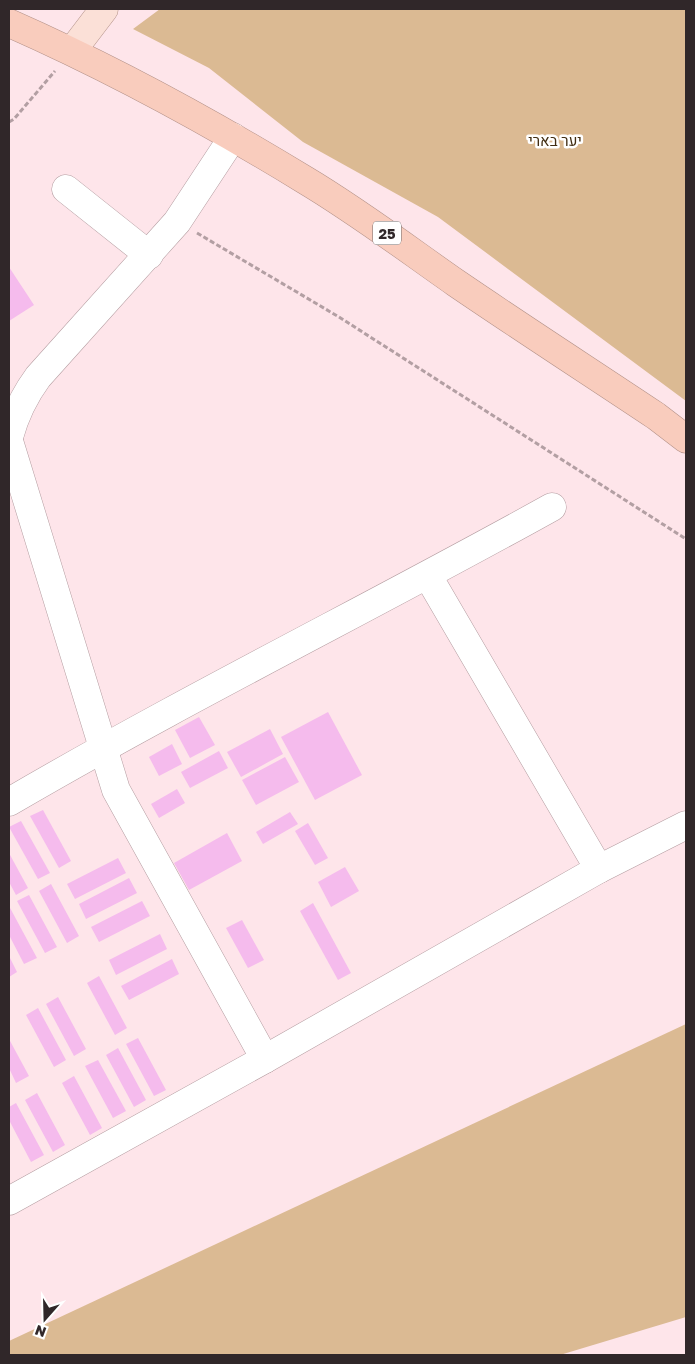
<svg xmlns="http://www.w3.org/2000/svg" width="695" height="1364" viewBox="0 0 695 1364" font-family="'Golos Text',Heebo,sans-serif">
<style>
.green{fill:#dbba93}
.building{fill:#f5bbed}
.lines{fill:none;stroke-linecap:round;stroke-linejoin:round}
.minor-casing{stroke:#b49da1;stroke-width:29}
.major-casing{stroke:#b39289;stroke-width:29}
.highway-casing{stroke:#b39289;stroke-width:29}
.path{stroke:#b39fa3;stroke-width:3;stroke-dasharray:5 2.5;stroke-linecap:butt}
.minor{stroke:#fff;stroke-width:28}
.major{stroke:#fbe0d7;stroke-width:28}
.highway{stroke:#f9ccbd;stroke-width:28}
.labels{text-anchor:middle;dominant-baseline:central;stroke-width:5;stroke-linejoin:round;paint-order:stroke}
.shield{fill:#fff;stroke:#6e6869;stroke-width:1}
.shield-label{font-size:14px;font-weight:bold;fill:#302729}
.park-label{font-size:15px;fill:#412d12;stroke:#fff}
</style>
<rect width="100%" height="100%" fill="#fee5ea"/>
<g class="green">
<path d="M160,9H686V401L438,217L303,142L209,68L133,29Z"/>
<path d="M686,1024V1317L560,1355H9V1341Z"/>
</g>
<g class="building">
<path d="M9,267L34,305L9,321Z"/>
<path d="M328,712L362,775L315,800L281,737Z"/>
<path d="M199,717L215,745L190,758L175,730Z"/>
<path d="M270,729L283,754L241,777L227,752Z"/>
<path d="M172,744L182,764L159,776L149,757Z"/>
<path d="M219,751L228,768L190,788L181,772Z"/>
<path d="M285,757L299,782L256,805L242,780Z"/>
<path d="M177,789L185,803L159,818L151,804Z"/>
<path d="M43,810L71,861L59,868L30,816Z"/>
<path d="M290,812L298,824L263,844L256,832Z"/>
<path d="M21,821L50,873L38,879L9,827Z"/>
<path d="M308,823L328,858L315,865L295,831Z"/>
<path d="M227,833L242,861L189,890L174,863Z"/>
<path d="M9,853L28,888L16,895L9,882Z"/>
<path d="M118,858L126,873L75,899L67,884Z"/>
<path d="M345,867L359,891L331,907L318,882Z"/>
<path d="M129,878L137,893L86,919L79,904Z"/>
<path d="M51,884L79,936L67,943L39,891Z"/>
<path d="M29,895L57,947L45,953L17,901Z"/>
<path d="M142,901L150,916L99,942L91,927Z"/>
<path d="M313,903L351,973L338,980L300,911Z"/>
<path d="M9,906L37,958L24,964L9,935Z"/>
<path d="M242,920L264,960L248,968L226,928Z"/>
<path d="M160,934L167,949L116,975L109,960Z"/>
<path d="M9,956L17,972L9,977Z"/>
<path d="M172,959L179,974L129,1000L121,986Z"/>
<path d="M99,976L127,1028L115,1035L87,983Z"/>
<path d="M58,997L86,1049L74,1056L46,1004Z"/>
<path d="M38,1008L66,1060L54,1067L26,1015Z"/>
<path d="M138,1038L166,1090L154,1096L126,1044Z"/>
<path d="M9,1039L29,1076L16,1083L9,1068Z"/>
<path d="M118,1048L146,1100L134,1107L106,1055Z"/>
<path d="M98,1060L126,1111L113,1118L85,1066Z"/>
<path d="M74,1076L102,1128L90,1135L62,1083Z"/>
<path d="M37,1093L65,1145L53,1152L25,1100Z"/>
<path d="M16,1103L44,1155L31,1162L9,1120V1107Z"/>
</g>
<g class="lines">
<defs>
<g id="minor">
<path d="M66,189L149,255"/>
<path d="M9,437C15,415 24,396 38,377L177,222L233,137"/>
<path d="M9,441L116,790L265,1059"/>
<path d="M9,802C187,698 372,607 552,507"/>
<path d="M599,869L686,825"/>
<path d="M9,1201L265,1059L599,869L428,576"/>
</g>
<path id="major" d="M72,51L104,9"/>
<path id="highway" d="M9,23C111,68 210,122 305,180C357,211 406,248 456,283C522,328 590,372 656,416L686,439"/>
</defs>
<use href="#minor" class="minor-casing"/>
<use href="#major" class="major-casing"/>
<use href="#highway" class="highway-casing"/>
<g class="path">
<path d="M9,122L14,119L55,71"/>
<path d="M197,233L339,317L686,539"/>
</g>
<use href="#minor" class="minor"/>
<use href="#major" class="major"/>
<use href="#highway" class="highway"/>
</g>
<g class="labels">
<rect class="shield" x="373" y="221.5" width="28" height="23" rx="4"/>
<g class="shield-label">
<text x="387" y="233">25</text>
</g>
<g class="park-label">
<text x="555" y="140">יער בארי</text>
</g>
</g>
<rect width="695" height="1364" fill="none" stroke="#302729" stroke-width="20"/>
<g transform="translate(45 1319) rotate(200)" stroke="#ffffff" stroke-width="4" paint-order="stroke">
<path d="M0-4L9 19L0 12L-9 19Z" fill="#302729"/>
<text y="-8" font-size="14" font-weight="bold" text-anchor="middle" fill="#302729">N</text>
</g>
</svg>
